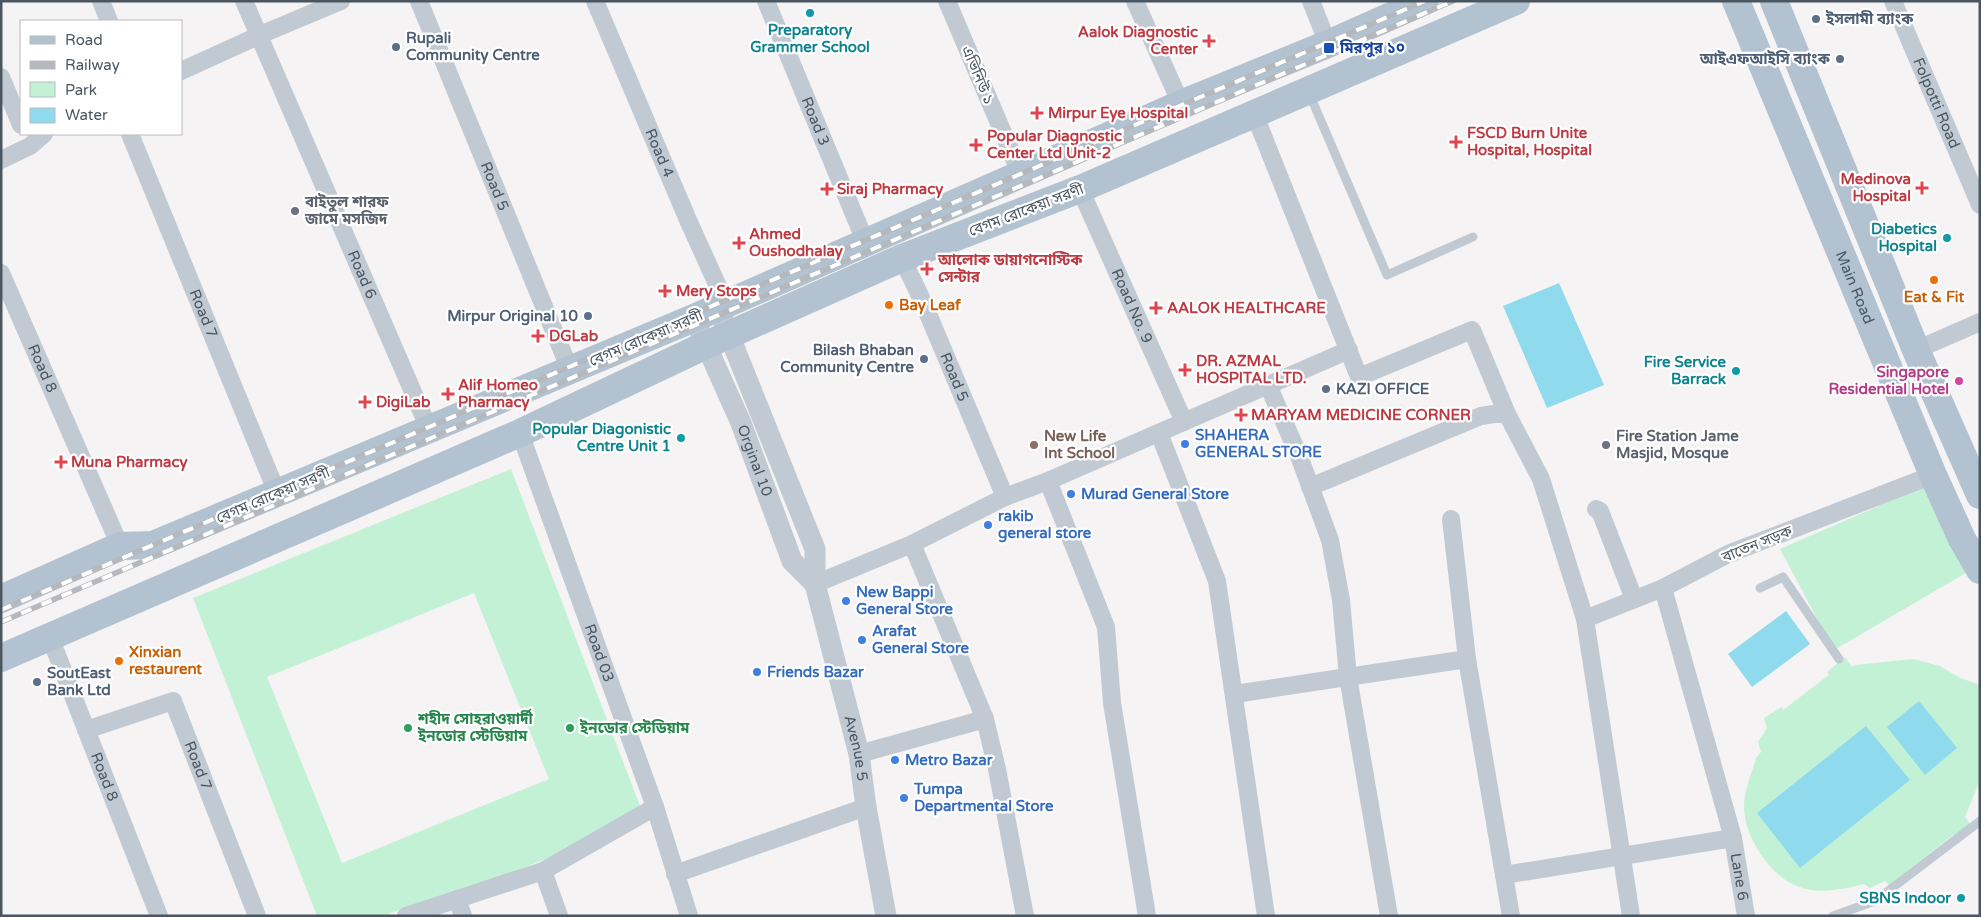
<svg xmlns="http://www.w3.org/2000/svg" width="1981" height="917" viewBox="0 0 1981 917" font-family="'Varela Round','Noto Sans Bengali',sans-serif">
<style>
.green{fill:#c3f1d5;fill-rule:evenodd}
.water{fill:#90daee}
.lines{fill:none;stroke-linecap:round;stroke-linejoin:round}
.service{stroke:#c1cad2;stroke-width:9}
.minor{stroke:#c1cad2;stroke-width:18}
.tertiary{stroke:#c1cad2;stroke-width:21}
.primary{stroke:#b3c2d1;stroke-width:28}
.rail-casing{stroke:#b5b8bd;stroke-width:5.5}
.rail{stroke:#fff;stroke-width:4;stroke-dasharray:11;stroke-linecap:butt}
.culture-dot{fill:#0f9aa8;stroke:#fff;stroke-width:2}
.service-dot{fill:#5c6f8a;stroke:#fff;stroke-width:2}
.health-dot{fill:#e0444e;stroke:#fff;stroke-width:2}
.transit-dot{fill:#1a4fb4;stroke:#fff;stroke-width:2}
.worship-dot{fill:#6b7280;stroke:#fff;stroke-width:2}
.food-dot{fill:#e8710a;stroke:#fff;stroke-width:2}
.hotel-dot{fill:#d1479c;stroke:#fff;stroke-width:2}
.shop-dot{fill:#3f7fe0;stroke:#fff;stroke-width:2}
.education-dot{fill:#8d6e63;stroke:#fff;stroke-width:2}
.leisure-dot{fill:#2e9e5b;stroke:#fff;stroke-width:2}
.labels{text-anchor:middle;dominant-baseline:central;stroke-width:4.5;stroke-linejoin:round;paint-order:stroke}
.service-label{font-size:15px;font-weight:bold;fill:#4e5e75;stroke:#fff;text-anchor:start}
.culture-label{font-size:15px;font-weight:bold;fill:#0d838f;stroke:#fff;text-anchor:end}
.health-label{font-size:15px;font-weight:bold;fill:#be3a42;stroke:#fff;text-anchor:start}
.transit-label{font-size:15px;font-weight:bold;fill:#164399;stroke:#fff;text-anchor:start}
.street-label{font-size:15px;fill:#4a5661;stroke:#fff}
.worship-label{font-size:15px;font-weight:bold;fill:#5b616d;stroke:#fff;text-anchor:start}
.food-label{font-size:15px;font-weight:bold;fill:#c56008;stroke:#fff;text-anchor:start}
.hotel-label{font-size:15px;font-weight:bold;fill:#b23c85;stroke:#fff;text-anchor:end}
.shop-label{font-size:15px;font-weight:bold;fill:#366cbe;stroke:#fff;text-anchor:start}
.education-label{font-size:15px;font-weight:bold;fill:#785e54;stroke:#fff;text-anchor:start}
.leisure-label{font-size:15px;font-weight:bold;fill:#27864d;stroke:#fff;text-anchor:start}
</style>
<rect width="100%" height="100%" fill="#f5f3f3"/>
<g class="green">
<path d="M511,469L645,819L501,877L474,884L382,916H317L193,598ZM474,593L549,779L342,863L267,677Z"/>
<path d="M1929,484L1971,570L1834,650L1780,549Z"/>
<path d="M1845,657L1852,667L1855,665L1913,659L1940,666L1960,678L1978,684L1980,686V780L1965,817L1971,825L1955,838L1953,835L1907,871L1891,887L1885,881L1870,888L1864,884C1818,896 1788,895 1760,853C1751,839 1744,823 1744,806C1744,791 1752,773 1756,758L1761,752L1758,742L1767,728L1764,718L1781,707L1783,710L1829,675L1827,672Z"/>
</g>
<g class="water">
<path d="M1559,283L1604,385L1547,408L1503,306Z"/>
<path d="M1786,611L1810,644L1752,687L1728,654Z"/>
<path d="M1919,701L1957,748L1925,775L1887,727Z"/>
<path d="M1866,726L1910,780L1800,868L1757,813Z"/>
</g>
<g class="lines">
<g class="service">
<path d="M1309,93L1387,275L1473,237"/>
<path d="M1760,588L1783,577L1839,659"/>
<path d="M1833,916L1875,901L1980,821"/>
</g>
<g class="minor">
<path d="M101,1L109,21"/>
<path id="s1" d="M244,1L429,429"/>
<path id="s2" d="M419,1L570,370"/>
<path id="s3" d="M595,1L688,220L726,304"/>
<path id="s4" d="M766,1L865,241"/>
<path d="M947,1L1021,175"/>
<path d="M1135,1L1181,104"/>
<path d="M1311,1L1328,44"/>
<path id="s5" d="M1893,1L1980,205"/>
<path d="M181,71L260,35L341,1"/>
<path d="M1,77L21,125"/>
<path d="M1254,113L1359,377L1472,330L1507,414"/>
<path id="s6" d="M130,134L277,493"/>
<path d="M1,160L30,146L44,134"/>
<path id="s7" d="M1080,189L1184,422"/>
<path id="s8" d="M902,258L923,302L1005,497"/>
<path id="s9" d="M1,273L120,546"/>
<path d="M1916,350L1980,322"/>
<path d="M1268,385L1299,456L1330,540L1341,600L1348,677L1389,916"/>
<path id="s10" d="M520,433L655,807L689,916"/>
<path d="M1159,433L1217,581L1266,916"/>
<path d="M1048,481L1106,627L1112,703L1147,916"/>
<path d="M1310,487L1481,416L1494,414H1507L1541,479L1585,619L1631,916"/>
<path d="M1596,509L1600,511L1634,599"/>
<path d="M1451,519L1467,659L1511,916"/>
<path d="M912,544L985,719L997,769L1025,916"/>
<path d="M815,584L912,544L1005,497L1048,481L1349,350"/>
<path id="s11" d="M1663,588L1733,838L1746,916"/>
<path d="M1585,619L1663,588L1728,554L1933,475"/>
<path id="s12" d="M50,637L159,916"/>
<path d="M1235,694L1467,659"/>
<path id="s13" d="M86,730L173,701L257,916"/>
<path d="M859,754L985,719"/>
<path d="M543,871L559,916"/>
<path d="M675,874L866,807"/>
<path d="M1504,875L1733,838"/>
<path d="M457,899L463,916"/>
<path d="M406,916L543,871L655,807"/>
</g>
<g class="tertiary">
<path id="s14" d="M718,307L815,549V584L859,754L866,807L886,916"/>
<path id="s15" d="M694,318L741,423L792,561L815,584"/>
</g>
<g class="primary">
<path id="s16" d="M1736,1L1933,475L1962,539L1980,570"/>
<path d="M1774,1L1916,350L1980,495"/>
<path d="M1,599L120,546L153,545L694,318L1181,104L1328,44L1425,1"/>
<path d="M1,658L520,433L706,345L902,258L1080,189L1516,1"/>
</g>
<defs>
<g id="rail">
<path d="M1,610L1425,1"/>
<path d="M1,622L1453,1"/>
</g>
</defs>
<use href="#rail" class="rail-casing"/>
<use href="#rail" class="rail"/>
</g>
<g class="culture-dot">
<circle cx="810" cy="13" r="5"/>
<circle cx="1947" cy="238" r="5"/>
<circle cx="1736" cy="371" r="5"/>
<circle cx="681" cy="438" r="5"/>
<circle cx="1961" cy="898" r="5"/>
</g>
<g class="service-dot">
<circle cx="1816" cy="19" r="5"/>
<circle cx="396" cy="47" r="5"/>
<circle cx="1840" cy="59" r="5"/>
<circle cx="588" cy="316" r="5"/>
<circle cx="924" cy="359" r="5"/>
<circle cx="1326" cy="389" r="5"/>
<circle cx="37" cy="682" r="5"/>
</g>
<g class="health-dot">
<path d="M1206.5 33.5h5v5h5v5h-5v5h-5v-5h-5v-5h5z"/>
<path d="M1034.5 105.5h5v5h5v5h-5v5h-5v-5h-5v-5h5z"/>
<path d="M1453.5 134.5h5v5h5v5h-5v5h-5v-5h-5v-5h5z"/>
<path d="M973.5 137.5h5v5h5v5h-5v5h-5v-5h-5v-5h5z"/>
<path d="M1919.5 180.5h5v5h5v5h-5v5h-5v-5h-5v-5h5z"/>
<path d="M824.5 181.5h5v5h5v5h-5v5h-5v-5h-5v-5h5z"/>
<path d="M736.5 235.5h5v5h5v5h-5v5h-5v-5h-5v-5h5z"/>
<path d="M924.5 261.5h5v5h5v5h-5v5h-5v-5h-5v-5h5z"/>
<path d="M662.5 283.5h5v5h5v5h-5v5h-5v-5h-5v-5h5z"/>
<path d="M1153.5 300.5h5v5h5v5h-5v5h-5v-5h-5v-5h5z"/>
<path d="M535.5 328.5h5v5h5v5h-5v5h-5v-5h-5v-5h5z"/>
<path d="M1182.5 362.5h5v5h5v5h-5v5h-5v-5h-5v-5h5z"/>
<path d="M445.5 386.5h5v5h5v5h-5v5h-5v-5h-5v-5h5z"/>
<path d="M362.5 394.5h5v5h5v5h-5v5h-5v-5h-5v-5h5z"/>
<path d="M1238.5 407.5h5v5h5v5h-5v5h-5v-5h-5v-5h5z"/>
<path d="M58.5 454.5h5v5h5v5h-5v5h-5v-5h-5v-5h5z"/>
</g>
<rect class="transit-dot" x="1323" y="42" width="12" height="12" rx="2.5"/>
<g class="worship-dot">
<circle cx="295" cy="211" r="5"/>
<circle cx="1606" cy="445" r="5"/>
</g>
<g class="food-dot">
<circle cx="1934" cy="280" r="5"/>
<circle cx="889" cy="305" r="5"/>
<circle cx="119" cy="661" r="5"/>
</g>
<circle class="hotel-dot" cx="1959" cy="381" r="5"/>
<g class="shop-dot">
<circle cx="1185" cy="444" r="5"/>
<circle cx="1071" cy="494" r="5"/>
<circle cx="988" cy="525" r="5"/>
<circle cx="846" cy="601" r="5"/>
<circle cx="862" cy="640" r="5"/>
<circle cx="757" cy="672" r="5"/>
<circle cx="895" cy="760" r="5"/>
<circle cx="904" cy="798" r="5"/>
</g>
<circle class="education-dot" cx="1034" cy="445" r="5"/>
<g class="leisure-dot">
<circle cx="408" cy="728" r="5"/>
<circle cx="570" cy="728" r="5"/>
</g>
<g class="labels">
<g class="service-label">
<text x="1826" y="19">ইসলামী ব্যাংক</text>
<text x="406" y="38">Rupali<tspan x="406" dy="17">Community Centre</tspan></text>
<text x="1830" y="59" text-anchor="end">আইএফআইসি ব্যাংক</text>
<text x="578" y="316" text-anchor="end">Mirpur Original 10</text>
<text x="914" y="350" text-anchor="end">Bilash Bhaban<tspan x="914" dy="17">Community Centre</tspan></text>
<text x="1336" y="389">KAZI OFFICE</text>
<text x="47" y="673">SoutEast<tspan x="47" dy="17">Bank Ltd</tspan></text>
</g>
<g class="culture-label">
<text x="810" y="30" text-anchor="middle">Preparatory<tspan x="810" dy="17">Grammer School</tspan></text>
<text x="1937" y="229">Diabetics<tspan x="1937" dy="17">Hospital</tspan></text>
<text x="1726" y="362">Fire Service<tspan x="1726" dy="17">Barrack</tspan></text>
<text x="671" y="429">Popular Diagonistic<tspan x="671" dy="17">Centre Unit 1</tspan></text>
<text x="1951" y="898">SBNS Indoor</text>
</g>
<g class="health-label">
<text x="1198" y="32" text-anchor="end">Aalok Diagnostic<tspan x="1198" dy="17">Center</tspan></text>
<text x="1048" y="113">Mirpur Eye Hospital</text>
<text x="1467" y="133">FSCD Burn Unite<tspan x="1467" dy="17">Hospital, Hospital</tspan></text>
<text x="987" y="136">Popular Diagnostic<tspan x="987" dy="17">Center Ltd Unit-2</tspan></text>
<text x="1911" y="179" text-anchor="end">Medinova<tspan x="1911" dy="17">Hospital</tspan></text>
<text x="837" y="189">Siraj Pharmacy</text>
<text x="749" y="234">Ahmed<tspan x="749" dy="17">Oushodhalay</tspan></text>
<text x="938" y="260">আলোক ডায়াগনোস্টিক<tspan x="938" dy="17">সেন্টার</tspan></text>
<text x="676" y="291">Mery Stops</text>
<text x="1167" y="308">AALOK HEALTHCARE</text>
<text x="549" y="336">DGLab</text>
<text x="1196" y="361">DR. AZMAL<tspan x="1196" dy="17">HOSPITAL LTD.</tspan></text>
<text x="458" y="385">Alif Homeo<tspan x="458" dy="17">Pharmacy</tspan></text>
<text x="376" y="402">DigiLab</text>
<text x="1251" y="415">MARYAM MEDICINE CORNER</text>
<text x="71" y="462">Muna Pharmacy</text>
</g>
<g class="transit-label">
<text x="1340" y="48">মিরপুর ১০</text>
</g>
<g class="street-label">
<text transform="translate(978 75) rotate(67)">এভিনিউ ১</text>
<text stroke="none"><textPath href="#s5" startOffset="111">Folpotti Road</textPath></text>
<text stroke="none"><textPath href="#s4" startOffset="130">Road 3</textPath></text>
<text stroke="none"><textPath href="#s3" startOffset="165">Road 4</textPath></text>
<text stroke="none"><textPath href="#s2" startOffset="200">Road 5</textPath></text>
<text transform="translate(1026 210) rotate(-21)">বেগম রোকেয়া সরণী</text>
<text stroke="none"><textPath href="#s1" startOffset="298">Road 6</textPath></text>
<text stroke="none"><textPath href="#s16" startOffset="310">Main Road</textPath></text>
<text stroke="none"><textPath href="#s7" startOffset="128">Road No. 9</textPath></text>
<text stroke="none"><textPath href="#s6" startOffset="194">Road 7</textPath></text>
<text transform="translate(646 338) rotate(-23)">বেগম রোকেয়া সরণী</text>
<text stroke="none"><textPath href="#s9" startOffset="104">Road 8</textPath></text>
<text stroke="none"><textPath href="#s8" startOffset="130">Road 5</textPath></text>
<text stroke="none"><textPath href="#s15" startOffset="155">Orginal 10</textPath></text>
<text transform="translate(273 495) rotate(-23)">বেগম রোকেয়া সরণী</text>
<text transform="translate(1757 544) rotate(-22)">বাতেন সড়ক</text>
<text stroke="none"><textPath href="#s10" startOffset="234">Road 03</textPath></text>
<text stroke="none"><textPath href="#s14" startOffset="465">Avenue 5</textPath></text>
<text stroke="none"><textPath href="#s13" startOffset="161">Road 7</textPath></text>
<text stroke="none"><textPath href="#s12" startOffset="150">Road 8</textPath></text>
<text stroke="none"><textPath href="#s11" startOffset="299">Lane 6</textPath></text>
</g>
<g class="worship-label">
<text x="305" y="202">বাইতুল শারফ<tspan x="305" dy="17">জামে মসজিদ</tspan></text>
<text x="1616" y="436">Fire Station Jame<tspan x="1616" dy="17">Masjid, Mosque</tspan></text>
</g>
<g class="food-label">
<text x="1934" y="297" text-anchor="middle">Eat &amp; Fit</text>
<text x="899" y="305">Bay Leaf</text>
<text x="129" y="652">Xinxian<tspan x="129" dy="17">restaurent</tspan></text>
</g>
<g class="hotel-label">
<text x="1949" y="372">Singapore<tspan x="1949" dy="17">Residential Hotel</tspan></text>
</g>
<g class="shop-label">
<text x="1195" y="435">SHAHERA<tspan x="1195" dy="17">GENERAL STORE</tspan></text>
<text x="1081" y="494">Murad General Store</text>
<text x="998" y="516">rakib<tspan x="998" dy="17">general store</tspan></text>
<text x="856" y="592">New Bappi<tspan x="856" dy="17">General Store</tspan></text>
<text x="872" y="631">Arafat<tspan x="872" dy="17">General Store</tspan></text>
<text x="767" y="672">Friends Bazar</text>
<text x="905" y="760">Metro Bazar</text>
<text x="914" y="789">Tumpa<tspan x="914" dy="17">Departmental Store</tspan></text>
</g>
<g class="education-label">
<text x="1044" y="436">New Life<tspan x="1044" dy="17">Int School</tspan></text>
</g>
<g class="leisure-label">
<text x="418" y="719">শহীদ সোহরাওয়ার্দী<tspan x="418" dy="17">ইনডোর স্টেডিয়াম</tspan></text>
<text x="580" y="728">ইনডোর স্টেডিয়াম</text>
</g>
</g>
<rect width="1981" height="917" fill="none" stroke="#4a5661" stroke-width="5"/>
<rect x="20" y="20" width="162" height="115" fill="#ffffff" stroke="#b7bbc0"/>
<rect x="30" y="36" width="25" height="8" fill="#b3c2d1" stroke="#b7bbc0"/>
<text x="65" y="45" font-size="15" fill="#4a5661">Road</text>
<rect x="30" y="61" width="25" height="8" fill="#b5b8bd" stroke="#b7bbc0"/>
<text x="65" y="70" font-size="15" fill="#4a5661">Railway</text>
<rect x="30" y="82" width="25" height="15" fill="#c3f1d5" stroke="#b7bbc0"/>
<text x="65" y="95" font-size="15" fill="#4a5661">Park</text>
<rect x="30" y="108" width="25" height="15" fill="#90daee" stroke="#b7bbc0"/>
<text x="65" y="120" font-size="15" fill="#4a5661">Water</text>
</svg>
